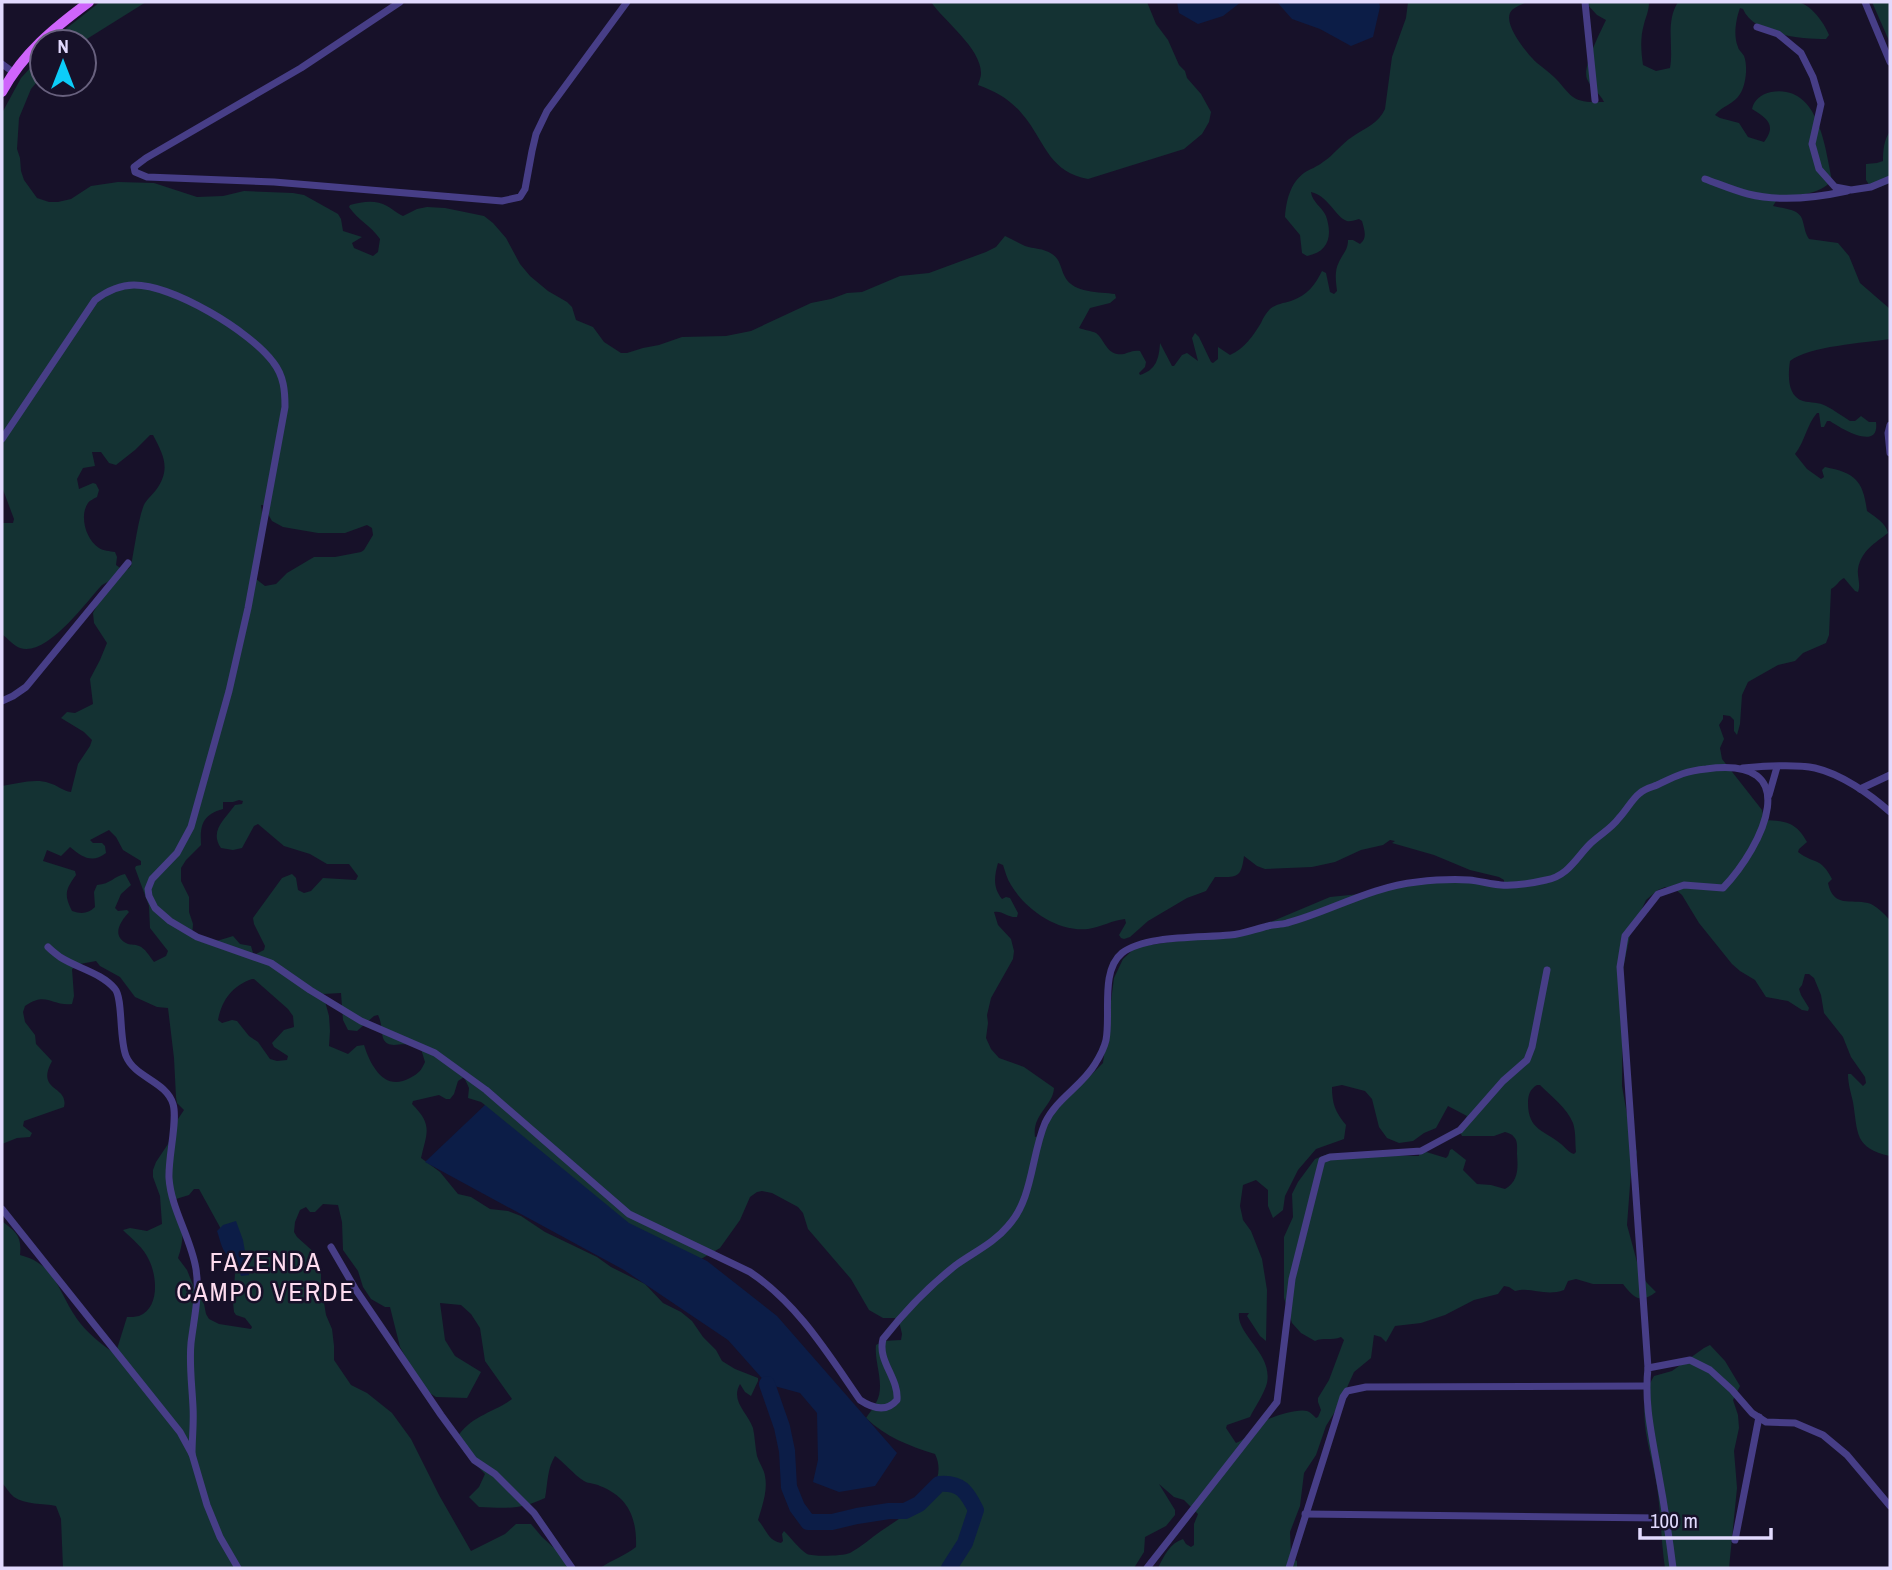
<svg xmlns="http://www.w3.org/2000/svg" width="1892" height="1570" viewBox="0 0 1892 1570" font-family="'Archivo Narrow',sans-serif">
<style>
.green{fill:#143233;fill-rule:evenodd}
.water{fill:#0c1d47}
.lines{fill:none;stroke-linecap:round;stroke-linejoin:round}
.river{stroke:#0c1d47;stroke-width:16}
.minor{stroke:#473e87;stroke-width:7}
.primary{stroke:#cf65fb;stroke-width:10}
.labels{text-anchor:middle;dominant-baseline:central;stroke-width:5;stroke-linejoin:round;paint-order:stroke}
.neighbourhood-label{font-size:26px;letter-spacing:2px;fill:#fedcef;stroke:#171129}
</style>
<rect width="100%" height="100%" fill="#171129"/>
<g class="green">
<path d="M100,2H146L82,42H53L58,35Z"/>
<path d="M931,2H1147L1156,24L1168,40L1179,65L1185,71L1187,78L1201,94L1211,112L1209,122L1202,134L1184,149L1088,179C1051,172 1046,146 1027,120C1013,101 999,93 978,85C979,81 981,77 981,74C982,49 944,21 931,2Z"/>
<path d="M1408,2H1527C1521,5 1513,7 1510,13C1504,26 1528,55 1537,63C1543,68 1549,72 1554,77C1561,83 1566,92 1573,97C1581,103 1594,102 1604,102C1600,93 1591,88 1587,79C1582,67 1600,33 1606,20L1597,15L1585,2H1649C1649,11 1646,16 1644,24C1640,38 1641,51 1643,65L1656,71L1670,68C1674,45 1665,23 1678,2H1798C1811,5 1824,22 1829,35L1826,39C1801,39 1754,35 1743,9L1740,8C1736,19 1733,36 1738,47C1738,49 1743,54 1744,56C1748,66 1746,85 1740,94C1734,104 1722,106 1715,115L1720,118L1739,123L1748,137L1764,142C1777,125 1767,118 1752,109C1754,100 1761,94 1771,92C1819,84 1825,147 1832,180C1819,197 1794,193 1776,201L1773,206C1785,209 1801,209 1803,222C1805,229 1805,233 1809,239L1838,243L1849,256L1860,283L1890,309V339C1864,343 1809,346 1790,361C1788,375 1787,396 1803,401C1811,403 1819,402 1826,406C1834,410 1842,416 1850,421H1855L1861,416L1869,422H1876C1880,452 1840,428 1830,421H1827L1824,427H1821L1819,413H1817C1807,424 1805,441 1795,454L1807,469L1821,479L1824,477L1822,470L1825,467C1855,473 1863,480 1867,511C1875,517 1886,523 1888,533C1875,543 1861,551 1858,569C1857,577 1861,584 1858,592L1855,591L1844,578C1839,580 1837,586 1831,589L1829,635L1826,643L1803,653L1795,661L1778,665L1748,682L1742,695L1740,724L1737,735L1734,731V720L1730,716L1723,715V719L1719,725L1724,739L1720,748L1722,759L1762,810L1764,820C1786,821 1796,822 1807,842L1799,849L1798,852C1815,865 1820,856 1832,879L1828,883C1833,908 1851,899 1868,903C1876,905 1884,914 1890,920V1156C1854,1148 1858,1133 1853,1102C1851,1093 1848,1084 1848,1074H1851L1863,1086L1866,1083L1865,1077L1851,1057L1843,1037L1824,1013L1821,995L1814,978L1809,974H1805L1802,985L1799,989L1801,995L1809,1008L1808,1011L1802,1010L1788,1001L1766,997L1755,980L1740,971L1732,964L1699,923L1682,895L1675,889L1665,887L1658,890L1646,900L1630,935L1623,969L1622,1086L1629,1126L1637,1152L1631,1172L1627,1225L1640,1273L1647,1283L1656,1292C1640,1304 1634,1298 1623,1284H1593L1576,1279L1568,1281L1564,1290C1544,1297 1532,1286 1515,1291L1509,1287L1504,1286L1498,1294L1474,1300L1445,1315L1421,1323L1395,1326L1386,1342L1381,1337L1374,1335L1371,1358L1354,1372L1339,1405L1326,1426L1316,1455L1304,1473L1300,1506L1290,1532L1291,1554L1292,1558L1297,1561V1568H1158C1164,1556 1170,1543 1183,1539L1186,1544L1191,1547L1194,1545V1524L1198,1514L1184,1500L1174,1497L1159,1484L1175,1510V1515L1166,1526L1145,1537L1144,1552L1134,1568H600C612,1560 624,1556 636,1547C637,1519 629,1497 600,1486C595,1483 589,1484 584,1481C573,1474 565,1463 555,1456C547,1469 548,1482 545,1498C520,1510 505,1508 479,1507L469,1497L479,1487L485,1474L464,1452L456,1439C471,1415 491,1414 512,1399L485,1361L480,1328L471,1314L461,1305L440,1303L445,1340L455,1356L481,1372L467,1398L436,1397L423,1389L400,1347L390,1307H385L371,1299L363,1287L358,1271L343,1250L342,1222L338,1205L323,1204L315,1212H310L306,1207L300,1210L295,1222L294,1232L297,1237L316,1254L321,1267V1284L326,1315L332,1329L334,1346V1360L351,1385L367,1393L392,1413L411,1439L439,1495L471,1551L505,1534L516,1524H531L542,1537L565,1558L567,1568H63L61,1519L56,1506C43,1503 25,1505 14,1497C9,1493 6,1487 2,1483V1221C16,1232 22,1236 20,1255C56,1264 58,1292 77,1319C86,1332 101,1344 114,1353L117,1349L127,1317C131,1317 135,1317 139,1316C160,1308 157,1276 149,1260C144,1248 132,1239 123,1230L130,1228L147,1231L162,1224L160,1196L153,1177V1170L156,1162L168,1144L176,1122L184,1110L177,1103L176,1097L174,1058L168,1008L157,1007L135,997L120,977L100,966L96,961L80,964L72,969L74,996L72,1004C50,1006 47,991 25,1006L23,1012L25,1022L35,1035L36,1044L52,1061C35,1092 69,1085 64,1107L24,1121L23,1126L32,1133L30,1137L17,1138L2,1144V786C16,784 35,778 49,783C57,785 63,791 71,792L78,764L90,746L92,740L84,732L61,718L67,712L75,713L93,704L90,679L100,660L107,643L94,623L93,613L111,580L102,585C86,602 47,657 20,648C14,646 7,638 2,634V523H13L14,519L2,487V113L21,78L42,55V76L31,89L19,118L17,149L20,158L21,171L24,180L37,198L49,202H58L71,199L91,186L118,182L154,183L197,197L223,196L244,191L293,193L304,195L338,214L341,219L343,231L362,237L352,243L354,248L373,256L378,252L380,239C371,226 358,220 349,207L350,205C362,202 375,199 387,206C393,209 396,213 403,216L417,209L427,207L445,208L484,216L493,223L506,238L520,264L530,276L548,291L567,302L572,307L576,320L593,327L604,342L621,353H627L643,348L659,345L682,337L726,336L751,331L811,303L831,299L847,293L862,292L900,276L929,273L986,252L996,247L1005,236C1012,239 1018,243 1025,246C1034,249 1043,248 1052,254C1061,260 1060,268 1065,277C1073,293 1100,292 1115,294L1116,298L1110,303L1090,308L1079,328C1084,330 1092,331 1096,333C1104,339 1106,352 1117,354C1125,356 1131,349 1140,351L1146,362L1145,367L1139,373L1140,375C1156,370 1159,359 1160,343L1172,366H1174L1182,355L1187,353L1198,361L1192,338L1195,333L1199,337L1211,362L1213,363L1218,359V347L1230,355C1245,348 1253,336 1261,323C1263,318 1266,313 1270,309C1276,304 1284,303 1291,301C1308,295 1315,285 1322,271L1326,273L1330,292L1334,294L1337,291C1336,282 1334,271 1339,262C1343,253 1348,250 1348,240H1353L1360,244C1368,238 1364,229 1362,221L1359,219C1355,220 1350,222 1347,221C1335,217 1329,196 1311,192C1312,202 1322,207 1326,216C1333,237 1328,252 1307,256L1302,253L1300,235L1285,217C1286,202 1290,183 1304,173C1310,169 1317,167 1323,162C1334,155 1341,144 1352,137C1365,128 1379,123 1385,109L1392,57L1406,18ZM150,435H153C164,456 171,469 156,490C153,494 148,498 145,503C139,513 134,552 131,566L128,569L123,570L116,565L117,557L115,552C110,551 103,551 99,548C86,540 79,516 88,503C89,501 95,498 97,497L99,490L96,484L93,483L79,489L77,479L83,468L95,466L92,452H101L109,463L116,465L135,450ZM261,505H263L272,521L283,527L318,533H345L367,525L372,528L373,535L364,550L361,552L335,557H314L287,573L276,584L265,586L256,579L262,513ZM239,800L243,801L242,804L235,805C225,819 209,831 221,848L233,850L242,848L254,826L258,824L284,846L310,854L327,864H349L358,876L356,880L323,878L311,891L304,893L298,890L296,878L292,874L282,878L253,918L254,924L265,946L264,950L256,954L253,953L251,946L240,944L233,936C220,940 203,947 192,937L193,924L189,912V897L181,881V868L186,860L201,845C200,825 202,815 223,809V802H233ZM109,830L116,837L123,850L141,861V865L136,866L135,868L149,906L150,928L168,951L166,956L154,962C150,957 145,948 139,946C135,944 131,945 128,944C110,936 121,921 129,912L127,910L118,911L115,908L121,894L131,885L125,874C114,876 111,884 97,885L94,892L95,907C88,914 81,914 72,911C64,895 65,890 76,875L75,871L43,861L47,850L61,856L70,847C82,857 92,864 106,853L105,846L102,843H93L90,840ZM1390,840L1395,841L1392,843L1434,855L1470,870L1499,877L1504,880V884L1427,879L1360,894L1330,897L1273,921L1246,931L1136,947L1123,959L1114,978L1103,1063L1061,1105L1048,1120L1040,1136L1035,1137C1032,1114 1053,1106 1054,1088L1024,1067L999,1058L991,1049L986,1038L988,1023L987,1015L991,998L1013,959L1014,951L1011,939L998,925L994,912C1002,910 1008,918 1017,917L1018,913L1010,898L1006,897L1002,899C993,888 994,877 998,863L1003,865C1005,871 1007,879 1011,885C1026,910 1058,932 1088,929C1101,927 1113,920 1125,919L1126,923L1119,935L1121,938L1124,939L1130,937L1148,921L1187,898L1206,891L1215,877C1237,877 1241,879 1244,856L1257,866L1265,869L1312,867L1335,862L1361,850L1383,845ZM252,979H254L288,1009L293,1016L294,1027L284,1030L272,1043L274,1047L288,1056L287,1060L277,1061L270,1059L258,1042L249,1036L237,1021L232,1020L222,1023L218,1020C222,1000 232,986 252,979ZM341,993L343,1020L348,1030L357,1031L374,1016L378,1015C382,1023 381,1030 383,1038C388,1050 400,1042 410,1045C413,1046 417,1048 421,1049L425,1062C421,1071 419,1073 410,1078C385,1092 371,1067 364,1045L357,1046L348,1054L329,1046L330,1031L329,1016L323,994ZM464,1077L469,1088L468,1098L481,1102L485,1105L483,1121L680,1263L701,1259L720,1248L740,1220L750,1197L757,1192L762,1191L772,1193L798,1207L803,1213L808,1229L851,1279L869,1310L883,1318H895L899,1321L902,1334L901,1340L883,1341L876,1345C874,1364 886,1385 876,1403C874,1408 869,1413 866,1418C886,1437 909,1446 935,1454C952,1489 904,1515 881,1531C871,1538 861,1547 850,1553C843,1556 814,1557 807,1554C799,1549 791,1538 784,1531L782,1534L783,1541L781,1543C768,1541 766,1529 758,1520C762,1506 768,1491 765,1476C764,1469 759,1463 757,1456C755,1447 755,1437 753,1428C748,1413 730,1401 740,1384L745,1392L751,1396L758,1381V1378L735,1369L722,1361L716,1350L703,1337L692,1321L681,1312L663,1303L645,1284L611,1267L597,1257L545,1232L521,1216L508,1211L490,1209L471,1197L458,1194L440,1172L421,1158C427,1132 433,1125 412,1104L413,1101L439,1095L446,1099H450L454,1094L458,1081ZM1342,1085L1365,1091L1372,1099L1379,1127L1387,1138L1399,1143L1413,1141L1424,1133L1436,1128L1448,1106L1467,1116L1459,1130L1462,1136H1494L1505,1132C1508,1133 1512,1134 1514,1137C1518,1141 1517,1148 1517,1154C1518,1167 1519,1181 1505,1189L1491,1185L1477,1184L1463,1170L1466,1160L1452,1149L1450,1150L1448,1156L1446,1158L1423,1151L1419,1152V1156L1328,1154L1315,1159L1298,1182L1292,1194L1293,1217L1284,1237V1298L1292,1323L1301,1333L1315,1341C1323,1337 1332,1341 1341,1337L1344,1340L1329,1380L1318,1398V1402L1321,1410L1318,1417L1316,1418C1313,1415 1310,1412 1307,1411C1298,1408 1270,1417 1263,1422C1253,1429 1247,1439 1236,1443L1226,1428L1227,1425L1250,1417C1255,1407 1264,1394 1267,1383C1273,1353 1236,1335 1239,1313H1249L1247,1316L1260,1336L1266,1341L1267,1290L1262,1259L1251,1231L1243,1220L1240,1206L1243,1185L1256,1180L1268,1190V1206L1273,1218L1283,1210L1285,1196L1298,1170L1316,1149L1344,1139L1346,1125C1335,1112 1332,1103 1332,1087ZM1537,1085H1540C1551,1096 1567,1108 1573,1123C1576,1132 1575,1142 1576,1152L1574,1154C1568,1152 1566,1148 1561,1144C1544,1130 1528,1130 1528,1103C1528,1095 1530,1089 1537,1085ZM194,1189H199L221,1229L235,1274L233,1302L234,1312L236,1315L245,1318L252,1327L251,1329L219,1324L209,1319L206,1314L204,1304L195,1290L187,1270L178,1258C186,1235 182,1222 176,1199L189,1195Z"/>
<path d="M1872,2H1890V43Z"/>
<path d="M1890,131V183L1880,187L1870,186L1866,180V164L1877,163L1883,161C1883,150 1884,140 1890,131Z"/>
<path d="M1710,1345L1725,1361L1740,1386L1733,1400L1738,1415L1739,1428L1734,1451L1737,1488L1729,1568H1665C1661,1541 1661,1514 1657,1487C1652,1451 1633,1410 1654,1376L1672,1371L1704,1348Z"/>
</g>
<g class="water">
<path d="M1177,2H1241L1223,16L1198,24L1179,13Z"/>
<path d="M1277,2H1379L1380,7L1373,37L1351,46L1320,29L1292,19Z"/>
<path d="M485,1105L629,1223L707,1261L777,1316L897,1453L875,1486L839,1492L813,1482L818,1460L817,1413L800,1393L767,1384L728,1340L624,1270L425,1162Z"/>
<path d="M236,1221L243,1240L249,1275L241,1276C237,1264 234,1264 227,1255C221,1248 220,1239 217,1231L223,1225Z"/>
</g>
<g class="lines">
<path class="river" d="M767,1384L782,1427L787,1451L789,1487L797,1507L808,1522H832L857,1516L889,1511H905L919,1504L939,1484C961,1482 967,1492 976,1510L965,1543L949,1568"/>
<g class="minor">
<path d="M400,2L301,68L146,158L134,167L135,172L147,177L274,182L502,201L520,197L525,189L532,151L536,134L547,111L627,2"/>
<path d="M1585,2L1595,100"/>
<path d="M1865,2L1890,62"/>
<path d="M1757,27L1778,34L1801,53L1813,77L1821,104L1812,144L1819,169L1835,187L1851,190L1871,187L1890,179"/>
<path d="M2,64L13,72"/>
<path d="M1705,179C1719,184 1733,190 1748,194C1780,202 1815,198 1847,191"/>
<path d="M1890,425L1888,433L1890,453"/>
<path d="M2,439L95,300C107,291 119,285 134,285C173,285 250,331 273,362C284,376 285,391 285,407L248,608L229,691L191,827L177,853L152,879L148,889L149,896L155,908L170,921L197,937L271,963L310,990L361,1021L435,1053L486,1090L629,1214L750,1272C798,1304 828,1354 860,1400C872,1408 886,1413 897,1400C899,1378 877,1361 883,1339C905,1311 929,1286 956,1265C974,1252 994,1243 1008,1226C1033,1199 1031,1156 1045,1123C1056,1099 1082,1086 1095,1064C1100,1056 1104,1049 1106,1040C1111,1015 1100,971 1122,953C1145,935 1201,938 1230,935C1243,934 1255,929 1268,926C1274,924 1281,925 1287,923C1331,911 1370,887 1417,882C1434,880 1452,879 1469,880C1480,881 1490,884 1501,885C1515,886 1533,883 1546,880C1568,876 1576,858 1590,844C1599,835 1611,829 1619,818C1626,811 1632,799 1640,793C1644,789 1652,787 1657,785C1676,776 1685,771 1706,769C1807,755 1763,846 1723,888L1684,885L1658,894L1625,936L1620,967L1648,1368"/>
<path d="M2,701L13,696L26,687L128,563"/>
<path d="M1743,768C1762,766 1797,764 1815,768C1841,774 1870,794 1890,812"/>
<path d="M1860,789L1890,775"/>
<path d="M1769,795L1777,767"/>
<path d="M48,947C52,951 56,954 60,957C77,968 102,973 115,989C123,998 119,1039 126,1056C135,1078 166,1081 173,1104C178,1120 168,1157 169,1178C171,1209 191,1238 196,1269C200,1295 194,1318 191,1343C189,1365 192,1385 193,1407C194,1423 192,1439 192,1454"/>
<path d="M2,1209L180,1432L192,1454L207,1505L220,1537L238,1568"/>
<path d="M331,1247L356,1290L441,1415L474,1460L495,1474L534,1513L572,1568"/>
<path d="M1305,1514L1659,1518"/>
<path d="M1735,1540L1759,1417"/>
<path d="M1147,1568L1277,1402L1292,1279L1322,1160L1330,1157L1421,1151L1460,1130L1503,1081L1527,1060L1532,1047L1547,970"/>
<path d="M1289,1568L1343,1397L1347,1391L1366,1387L1646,1386"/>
<path d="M1673,1568C1669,1536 1664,1503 1658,1471C1652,1436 1644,1403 1648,1368L1690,1360L1710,1370L1732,1390L1752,1413L1766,1422L1795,1423L1823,1435L1847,1455L1890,1506"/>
</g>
<path class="primary" d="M2,92C23,53 54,28 89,2"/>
</g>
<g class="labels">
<g class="neighbourhood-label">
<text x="266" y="1261">FAZENDA<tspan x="266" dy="30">CAMPO VERDE</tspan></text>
</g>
</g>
<rect width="1892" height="1570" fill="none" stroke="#e2dafe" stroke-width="7"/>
<g transform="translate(63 63)"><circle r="33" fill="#171129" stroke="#68617e" stroke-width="2"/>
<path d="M0-5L12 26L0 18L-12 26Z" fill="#0ccdf8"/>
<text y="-10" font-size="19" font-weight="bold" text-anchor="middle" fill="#e2dafe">N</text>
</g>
<path d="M1640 1528v10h131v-10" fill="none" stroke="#e2dafe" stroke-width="3.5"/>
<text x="1650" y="1528" font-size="21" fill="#e2dafe" stroke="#171129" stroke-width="5" paint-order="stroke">100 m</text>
</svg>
